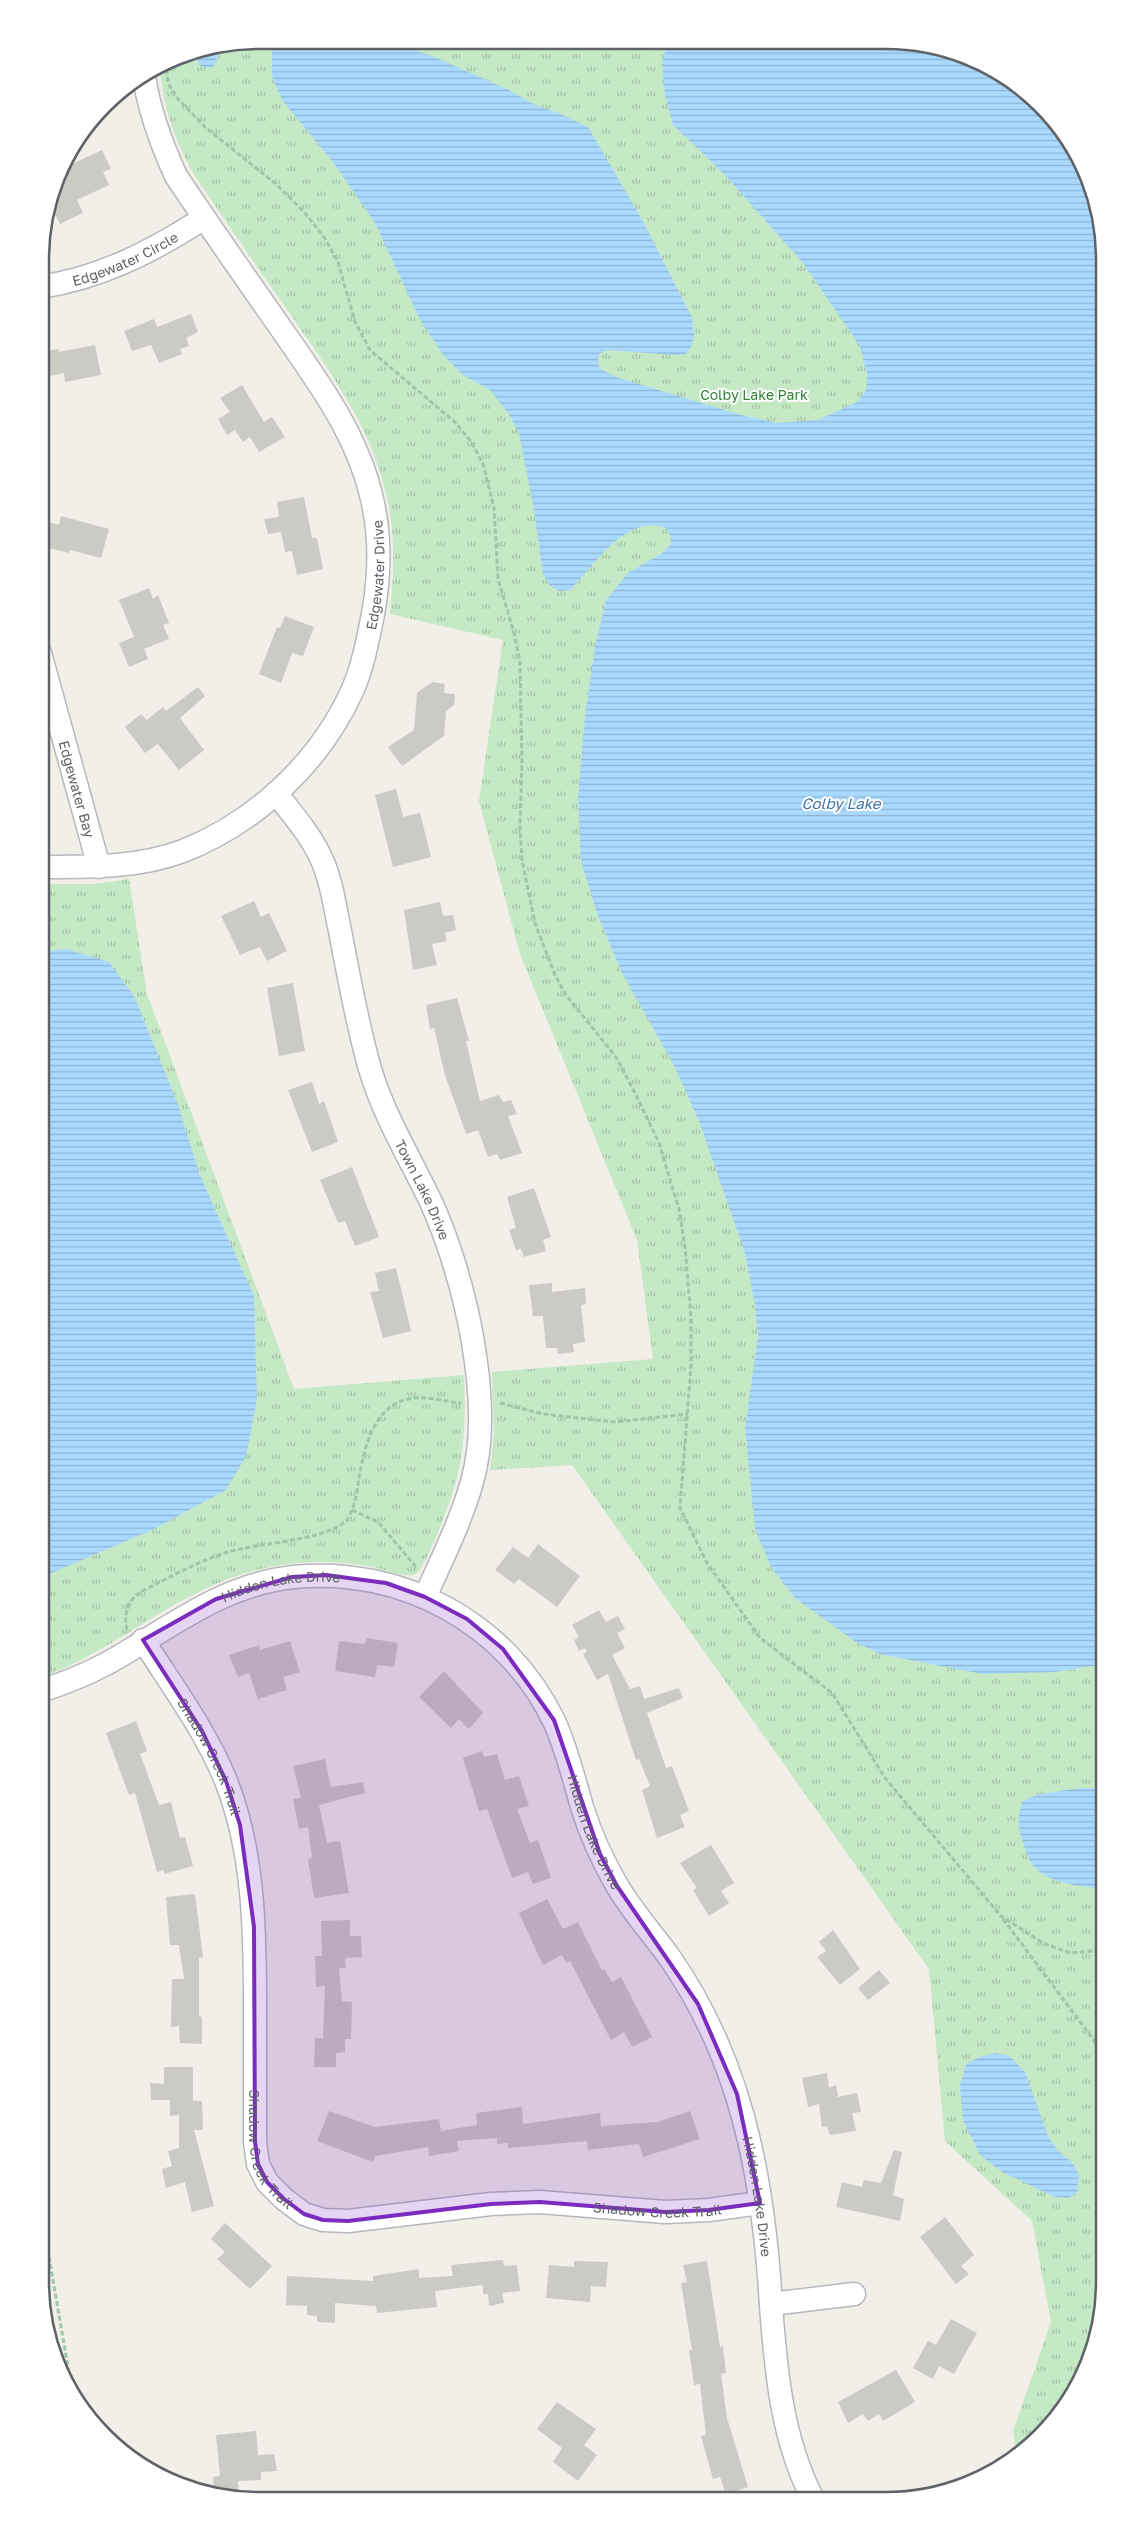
<svg xmlns="http://www.w3.org/2000/svg" width="1145" height="2541" viewBox="0 0 1145 2541" font-family="'Golos Text',sans-serif">
<style>
.grass{fill:url(#grass-tufts)}
.water{fill:url(#water-rules)}
.building{fill:#cccac5}
.lines{fill:none;stroke-linecap:round;stroke-linejoin:round}
.minor-casing{stroke:#b5b8bc;stroke-width:25}
.path{stroke:#9cc7a9;stroke-width:3;stroke-dasharray:5 2.5;stroke-linecap:butt}
.minor{stroke:#fff;stroke-width:22}
.marked{fill:#7b2cbf;fill-opacity:0.2;stroke:#7b2cbf;stroke-width:4;stroke-linejoin:round}
.labels{text-anchor:middle;dominant-baseline:central;stroke-width:4;stroke-linejoin:round;paint-order:stroke}
.street-label{font-size:14px;fill:#5f6368;stroke:#fff}
.park-label{font-size:14px;fill:#348238;stroke:#fff}
.water-label{font-size:15px;font-style:italic;fill:#4174aa;stroke:#fff}
.rim{fill:none;stroke:#5f6368;stroke-width:2.5}
</style>
<defs>
<pattern id="grass-tufts" width="24" height="20" patternUnits="userSpaceOnUse" patternTransform="scale(1.25)"><rect width="24" height="20" fill="#c5e8c5"/><path d="M3 7l-1-3M5 7V3M7 7l1-3M15 17l-1-3M17 17v-4M19 17l1-3" fill="none" stroke="#a3c0a4"/></pattern>
<pattern id="water-rules" width="6" height="5" patternUnits="userSpaceOnUse" patternTransform="scale(1.25)"><rect width="6" height="5" fill="#aadaff"/><path d="M0 2.5h6" fill="none" stroke="#8eb4d2"/></pattern>
</defs>
<rect width="100%" height="100%" fill="#f1efe8"/>
<g class="grass">
<path d="M258,40L929,44L984,63L1031,94L1076,149L1097,201L1105,258V2297L1088,2366L1060,2416L1017,2456L1013,2431L1051,2322L1032,2221L945,2141L929,1969L572,1465L490,1470L494,1432L492,1372L653,1359L637,1240L520,954L479,801L503,640L390,614C394,573 396,534 386,494C371,428 333,376 295,321C262,274 229,226 196,178C176,144 162,106 160,66L175,57Z"/>
<path d="M129,879L147,994L294,1389L464,1375C467,1441 462,1478 435,1539C429,1551 425,1567 414,1575C403,1578 376,1566 362,1565C327,1560 291,1561 257,1570C177,1589 117,1651 40,1678V884H95Z"/>
</g>
<g class="water">
<path d="M272,40L379,41L397,44L437,58L509,90L535,105L561,114L588,127L640,216L692,317L694,335L691,347L686,354L675,355L607,350L599,354L598,364L602,370L616,377L741,415L777,423L818,420L857,402L866,390L867,374L860,346L803,263L725,175L673,125L665,95L662,64L667,43L929,44L984,63L1031,94L1076,149L1097,201L1105,258V1664L1055,1672L982,1674L880,1654L856,1642L795,1598L771,1567L755,1529L745,1428L758,1336L755,1305L745,1253L699,1121L674,1065L622,973L598,916L581,861L578,798L585,716L595,647L606,600L628,573L664,552L670,545L671,537L666,528C626,513 594,566 570,590L559,591L550,586L543,574L534,510L519,433L508,413L490,390L463,375L444,356L421,322L375,223L333,162L282,100L272,77Z"/>
<path d="M223,47L213,67L206,68L199,65L195,53Z"/>
<path d="M66,949L109,962L134,996L177,1102L199,1173L254,1296L257,1399L246,1456L226,1490L154,1529L40,1578V952Z"/>
<path d="M1082,1788L1105,1789V1889C1081,1886 1043,1884 1030,1861C1027,1855 1025,1848 1023,1842C1017,1828 1017,1815 1023,1801L1039,1794Z"/>
<path d="M996,2053L1009,2056L1025,2072L1048,2136L1058,2151L1072,2162L1079,2175L1077,2192L1069,2198L1055,2197L1002,2172L980,2155L963,2120L960,2086L966,2064L979,2057Z"/>
</g>
<g class="building">
<path d="M102,150L111,169L103,172L109,185L77,200L83,213L60,224L51,206L61,169Z"/>
<path d="M191,314L198,332L186,338L189,346L180,349L182,354L159,363L151,345L132,351L124,331L154,319L157,327Z"/>
<path d="M95,345L101,375L65,382L64,373L40,378V352L59,349V352Z"/>
<path d="M242,385L264,422L272,417L285,437L259,452L250,437L243,442L235,430L227,435L218,419L230,412L220,398Z"/>
<path d="M304,497L312,538H317L323,569L297,575L292,551L285,552L281,532L268,534L264,519L279,517L277,502Z"/>
<path d="M61,516L109,529L101,558L70,550L69,553L40,546L47,522L59,525Z"/>
<path d="M149,588L153,599L158,595L169,623L163,625L169,639L144,649L148,659L129,667L119,643L134,637L119,600Z"/>
<path d="M285,616L314,627L303,656L292,653L281,683L259,674L277,627L280,628Z"/>
<path d="M432,682L445,684L444,693L455,694L454,705L446,711L444,736L402,766L388,747L414,730L417,693Z"/>
<path d="M198,687L205,696L180,718L204,750L179,770L158,744L145,753L125,727L141,714L147,720L163,707L166,711Z"/>
<path d="M396,789L403,817L420,813L431,857L393,867L375,795Z"/>
<path d="M254,901L261,917L269,913L287,951L267,961L260,947L240,955L221,916Z"/>
<path d="M440,902L443,916L453,915L456,930L445,933L447,941L432,944L437,965L413,970L404,910Z"/>
<path d="M293,983L305,1051L279,1056L267,988Z"/>
<path d="M457,998L469,1041H466L480,1101L499,1095L503,1102L511,1100L517,1114L508,1116L522,1153L500,1160L497,1154L488,1157L478,1130L466,1134L445,1075L434,1028L430,1029L426,1005Z"/>
<path d="M312,1082L319,1104L324,1101L338,1142L312,1152L288,1090Z"/>
<path d="M352,1167L379,1237L355,1246L345,1221L338,1223L320,1180Z"/>
<path d="M534,1188L551,1237L543,1240L546,1251L524,1257L521,1249L516,1250L509,1230L516,1228L507,1197Z"/>
<path d="M396,1268L411,1331L383,1338L370,1292L379,1291L375,1273Z"/>
<path d="M552,1283V1292L585,1288L586,1304L581,1305L585,1342L573,1344L574,1352L558,1354L557,1348H546L543,1316H533L529,1285Z"/>
<path d="M538,1544L580,1576L557,1607L519,1579L514,1584L495,1570L513,1547L528,1558Z"/>
<path d="M599,1610L606,1622L618,1616L625,1629L617,1633L625,1648L612,1655L630,1689L640,1686L644,1699L679,1688L683,1698L647,1713L666,1768L672,1766L689,1811L680,1815L685,1827L657,1838L642,1790L650,1786L639,1759L636,1760L608,1674L597,1680L583,1654L587,1652L585,1648L579,1651L574,1640L579,1637L572,1625Z"/>
<path d="M367,1638L398,1643L394,1667L377,1665L375,1677L335,1671L339,1641L365,1644Z"/>
<path d="M290,1641L300,1672L283,1677L287,1690L258,1699L249,1673L238,1677L229,1655L259,1645L260,1650Z"/>
<path d="M444,1671L483,1713L469,1729L459,1719L451,1728L419,1697Z"/>
<path d="M136,1721L147,1751L140,1754L159,1805L171,1802L180,1838L185,1837L193,1866L164,1874V1870L157,1872L135,1793L129,1795L106,1733Z"/>
<path d="M482,1751L484,1757L497,1754L505,1780L519,1776L529,1806L517,1809L530,1843L538,1840L551,1878L533,1884L528,1872L512,1878L487,1809L479,1811L463,1758Z"/>
<path d="M325,1759L331,1787L363,1782L365,1793L319,1805L327,1843L340,1841L349,1893L314,1898L308,1859L312,1858L308,1827L299,1829L293,1799L301,1798L293,1766Z"/>
<path d="M711,1845L734,1883L721,1891L729,1903L709,1916L693,1890L697,1888L680,1863Z"/>
<path d="M195,1894L203,1957L199,1958V2016L202,2017V2044L180,2043L179,2026L171,2027L172,1979H184L179,1945H170L166,1897Z"/>
<path d="M547,1899L563,1929L578,1922L602,1970L604,1969L612,1982L621,1977L652,2037L632,2047L624,2032L611,2040L570,1961L566,1963L562,1955L543,1965L519,1913Z"/>
<path d="M350,1920V1936H361L362,1957L345,1958L346,1968H339L342,2001L352,2002L351,2039H345V2052L336,2053V2067H314L315,2038H323L325,1986L316,1987L315,1956H322L321,1921Z"/>
<path d="M833,1930L860,1969L840,1985L817,1957L826,1951L819,1942Z"/>
<path d="M879,1970L890,1983L868,2000L858,1988Z"/>
<path d="M164,2067H193V2101H202L203,2130H194L214,2206L192,2212L185,2182L166,2188L162,2169L172,2166L168,2151L179,2148V2115L170,2116V2100H151L150,2083L164,2084Z"/>
<path d="M827,2073L829,2088L836,2085L838,2097L857,2093L861,2112L852,2113L856,2131L830,2135L827,2126L822,2127L819,2104L808,2107L802,2078Z"/>
<path d="M522,2107L523,2124L600,2113L601,2126L657,2122L690,2111L700,2139L643,2157L639,2144L588,2150L587,2141L508,2148V2143L497,2144V2138L457,2141L459,2151L429,2156L428,2147L375,2156L373,2162L317,2141L329,2111L375,2127L439,2119L441,2131L477,2125L476,2113Z"/>
<path d="M894,2150L902,2152L893,2195L904,2199L900,2221L836,2207L842,2182L862,2187L864,2180L881,2183Z"/>
<path d="M945,2217L974,2255L961,2266L969,2274L956,2284L920,2237Z"/>
<path d="M225,2223L272,2266L250,2289L217,2259L225,2252L211,2239Z"/>
<path d="M503,2260L504,2266L517,2265L520,2291L502,2293L504,2303L489,2306L488,2294H483V2285L435,2291L437,2307L377,2313L376,2306L335,2303V2323L317,2322V2316L307,2315V2306L286,2305L287,2276L373,2281V2276L419,2269V2278L453,2276L451,2265Z"/>
<path d="M574,2261L608,2262L606,2287L591,2286L590,2302L546,2298L549,2265L574,2267Z"/>
<path d="M707,2261L720,2347L723,2346L726,2373L721,2374L727,2418L748,2487L726,2494L720,2477L713,2479L701,2436L706,2435L700,2384L694,2385L689,2350H692L681,2283L687,2282L683,2265Z"/>
<path d="M951,2319L977,2333L954,2374L939,2366L933,2379L913,2368L928,2341L936,2345Z"/>
<path d="M896,2370L915,2402L883,2421L879,2414L868,2421L863,2414L848,2423L838,2402Z"/>
<path d="M557,2402L596,2429L584,2445L597,2455L578,2481L553,2462L562,2448L537,2429Z"/>
<path d="M256,2431L258,2455L274,2454L277,2471L261,2472V2480L238,2481L239,2496H215L213,2477L220,2476L216,2435Z"/>
</g>
<g class="lines">
<defs>
<g id="minor">
<path id="s1" d="M40,287C101,278 153,251 204,218"/>
<path id="s2" d="M40,653L99,867"/>
<path id="s3" d="M276,793C293,815 311,835 322,860C332,882 335,908 340,931C349,977 357,1024 370,1069C384,1116 410,1158 431,1202C464,1274 495,1403 472,1482C461,1521 442,1559 425,1597"/>
<path id="s4" d="M40,867C88,867 138,868 183,851C257,822 321,761 353,689C363,666 368,639 373,614C380,575 381,534 371,495C356,432 316,379 280,327C245,277 210,227 176,176C161,143 149,111 144,76"/>
<path id="s5" d="M143,1640C172,1686 206,1731 226,1781C254,1852 255,1930 255,2006C255,2051 255,2097 255,2142L258,2164L267,2182L284,2199L304,2214L323,2220L348,2221L491,2204L540,2202L665,2212L709,2210L760,2203"/>
<path id="s6" d="M40,1691C63,1684 85,1675 106,1664C167,1630 222,1584 294,1577C401,1566 507,1623 554,1721C567,1749 574,1780 583,1810C591,1835 602,1859 615,1882C630,1909 652,1933 670,1958C709,2014 736,2081 751,2149C762,2200 768,2253 771,2306C776,2372 782,2441 814,2501"/>
<path d="M771,2304L854,2294"/>
</g>
</defs>
<use href="#minor" class="minor-casing"/>
<g class="path">
<path d="M166,62L168,83L178,99L206,128L276,184L305,213L324,237L338,262L355,322L370,350L456,423L472,443L483,464L494,508L498,579L514,633L520,662L522,761L520,827L522,860L535,923L555,975L566,995L616,1057L636,1095L659,1143L679,1209L685,1247L691,1318V1366L680,1508L707,1563L760,1638L832,1693L885,1778L1001,1916L1043,1943L1070,1953L1105,1950"/>
<path d="M500,1403L543,1414L614,1422L688,1414"/>
<path d="M352,1510L378,1522L417,1568"/>
<path d="M127,1630C123,1614 128,1599 142,1591C169,1578 196,1562 225,1553C258,1542 321,1542 346,1521C355,1509 357,1492 359,1477C366,1439 378,1394 426,1398C438,1399 449,1402 461,1403"/>
<path d="M1003,1919L1093,2039L1105,2063"/>
<path d="M40,2205L73,2396"/>
</g>
<use href="#minor" class="minor"/>
</g>
<path class="marked" d="M326,1575L386,1583L425,1597L467,1619L503,1649L554,1720L600,1854L617,1886L698,2004L737,2094L760,2203L709,2210L665,2212L540,2202L491,2204L348,2221L323,2220L304,2214L284,2199L267,2182L258,2164L255,2142L254,1927L240,1825L226,1781L202,1731L143,1640L216,1599L292,1577Z"/>
<g class="labels">
<g class="street-label">
<text stroke="none"><textPath href="#s1" startOffset="90">Edgewater Circle</textPath></text>
<text stroke="none"><textPath href="#s4" startOffset="502">Edgewater Drive</textPath></text>
<text stroke="none"><textPath href="#s2" startOffset="141">Edgewater Bay</textPath></text>
<text stroke="none"><textPath href="#s3" startOffset="428">Town Lake Drive</textPath></text>
<text stroke="none"><textPath href="#s6" startOffset="266">Hidden Lake Drive</textPath></text>
<text stroke="none"><textPath href="#s5" startOffset="135">Shadow Creek Trail</textPath></text>
<text stroke="none"><textPath href="#s6" startOffset="715">Hidden Lake Drive</textPath></text>
<text stroke="none"><textPath href="#s5" startOffset="540">Shadow Creek Trail</textPath></text>
<text stroke="none"><textPath href="#s6" startOffset="1120">Hidden Lake Drive</textPath></text>
<text stroke="none"><textPath href="#s5" startOffset="975">Shadow Creek Trail</textPath></text>
</g>
<g class="park-label">
<text x="754" y="394">Colby Lake Park</text>
</g>
<g class="water-label">
<text x="841" y="803">Colby Lake</text>
</g>
</g>
<path d="M0 0H1145V2541H0ZM259 49H886A210 210 0 0 1 1096 259V2282A210 210 0 0 1 886 2492H259A210 210 0 0 1 49 2282V259A210 210 0 0 1 259 49Z" fill="#fff" fill-rule="evenodd"/>
<path class="rim" d="M259 49H886A210 210 0 0 1 1096 259V2282A210 210 0 0 1 886 2492H259A210 210 0 0 1 49 2282V259A210 210 0 0 1 259 49Z"/>
</svg>
